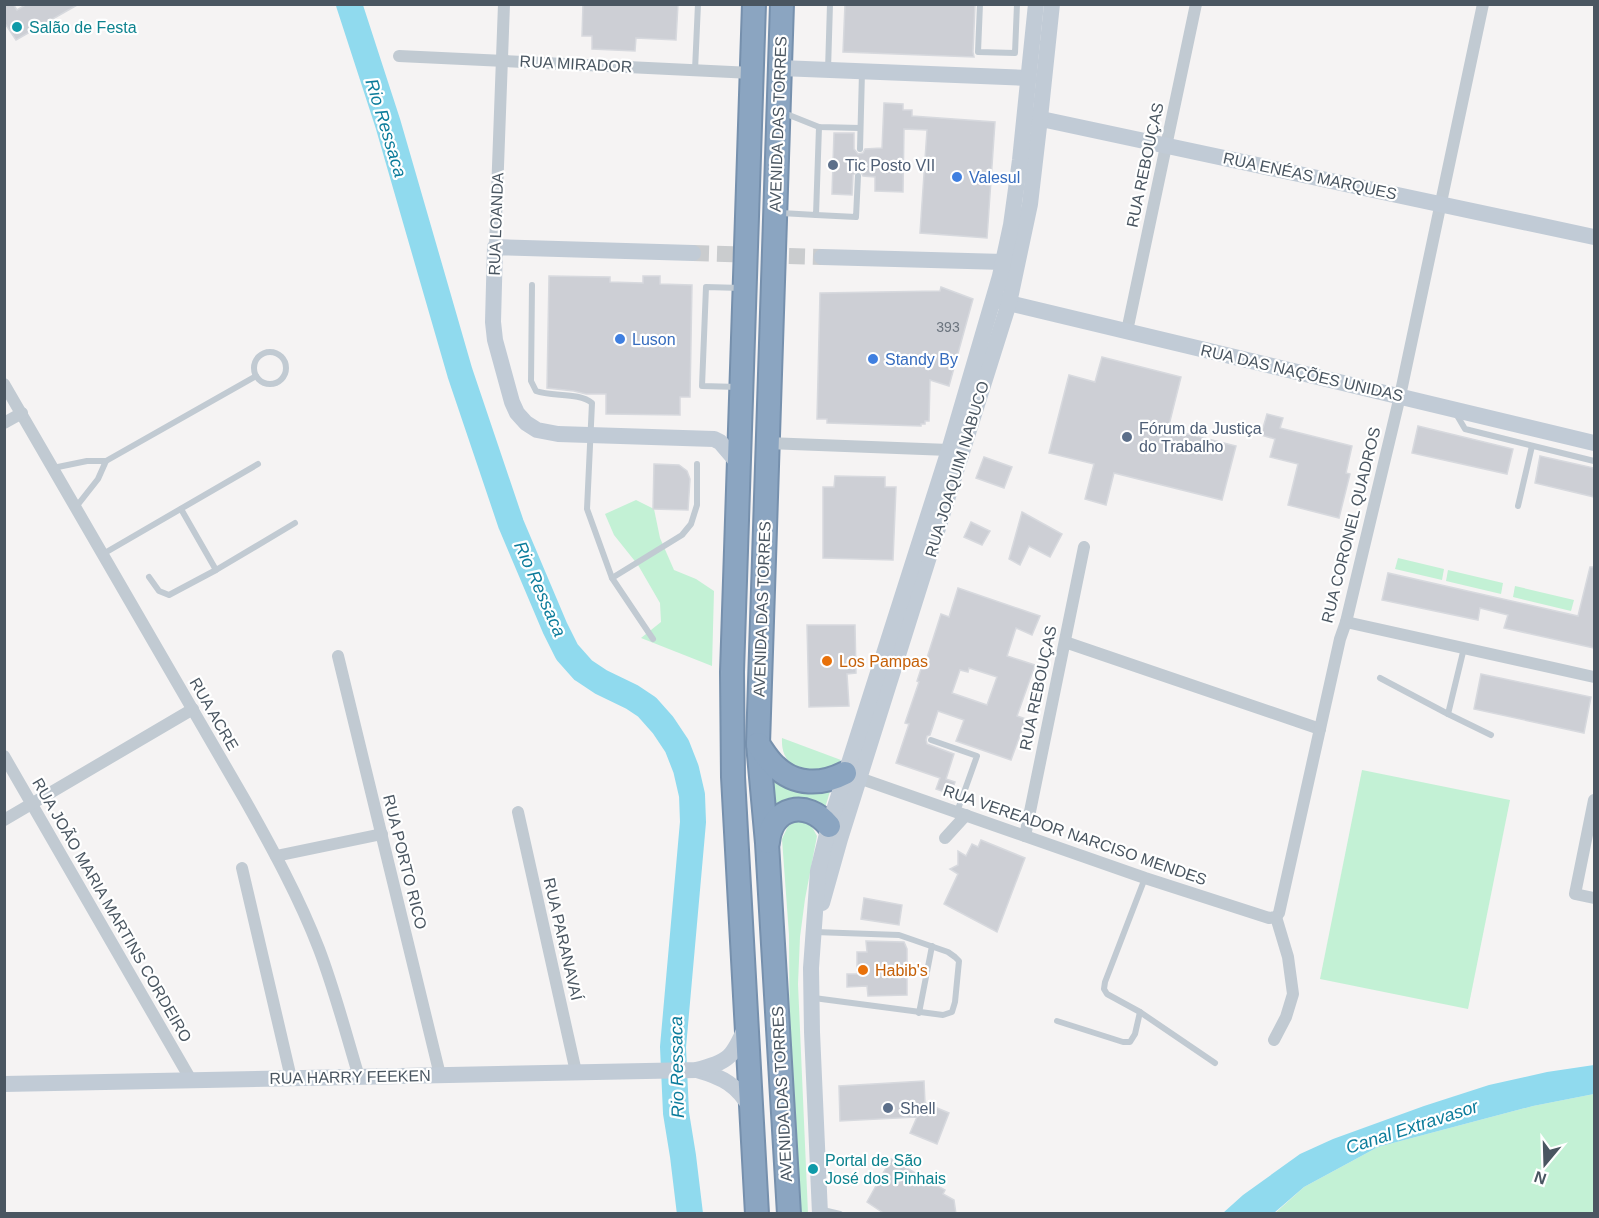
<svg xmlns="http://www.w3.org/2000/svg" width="1599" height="1218" viewBox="0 0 1599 1218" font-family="Arial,sans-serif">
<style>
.green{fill:#c3f1d5}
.water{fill:#90daee}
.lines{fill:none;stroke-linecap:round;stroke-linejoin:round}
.river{stroke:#90daee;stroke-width:26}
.building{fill:#cdcfd5;stroke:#d7d9de;stroke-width:1.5;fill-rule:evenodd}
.secondary-tunnel{stroke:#caccce;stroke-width:16;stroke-dasharray:16 8;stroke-linecap:butt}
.highway-casing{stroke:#7690ad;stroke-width:26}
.lane{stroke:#c1cad2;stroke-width:6}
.street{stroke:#c1cad2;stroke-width:12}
.secondary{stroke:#c1cbd6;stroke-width:16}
.highway{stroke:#8ba5c1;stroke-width:22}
.culture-dot{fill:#0f9aa8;stroke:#fff;stroke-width:2}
.service-dot{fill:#5c6f8a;stroke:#fff;stroke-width:2}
.shop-dot{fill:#3f7fe0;stroke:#fff;stroke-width:2}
.food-dot{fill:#e8710a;stroke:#fff;stroke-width:2}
.labels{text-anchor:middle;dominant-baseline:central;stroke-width:4.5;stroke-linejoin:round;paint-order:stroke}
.number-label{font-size:14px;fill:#6b747e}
.culture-label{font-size:16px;fill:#0d838f;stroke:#fff;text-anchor:start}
.street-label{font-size:16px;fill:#4a5661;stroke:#fff}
.service-label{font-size:16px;fill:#4e5e75;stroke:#fff;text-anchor:start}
.shop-label{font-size:16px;fill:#366cbe;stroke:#fff;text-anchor:start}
.food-label{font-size:16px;fill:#c56008;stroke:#fff;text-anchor:start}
.water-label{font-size:18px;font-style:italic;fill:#0c7c9b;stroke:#fff}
</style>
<rect width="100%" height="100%" fill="#f5f3f3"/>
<g class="green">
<path d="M636,500L654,509L660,538L674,570L696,579L714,591L712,666L641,638L661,622L660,603L638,565L614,535L605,514Z"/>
<path d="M1398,558L1444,569L1442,580L1395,569Z"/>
<path d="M1448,570L1503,583L1501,594L1446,581Z"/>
<path d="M1515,586L1574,600L1571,611L1513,597Z"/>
<path d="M782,738L841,760L834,767L808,774C791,765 781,759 782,738Z"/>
<path d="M768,765L832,785L824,811L793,800L780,802L771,814Z"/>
<path d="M1362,770L1510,800L1468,1009L1320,979Z"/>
<path d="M798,821L811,825L817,836L805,899L800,937L798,984L808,1213H800L790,1068L789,935L782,839L788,826Z"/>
<path d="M1594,1094V1213L1274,1214L1304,1187L1378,1147L1533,1106Z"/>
</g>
<path class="water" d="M1594,1065V1094L1533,1106L1378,1147L1304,1187L1274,1213H1223L1243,1195L1300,1154L1333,1139L1424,1106L1489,1085L1547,1072Z"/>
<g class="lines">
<path class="river" d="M349,4L388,124L460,373L511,524L555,628L567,652L583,670L601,682L632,697L647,707L663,725L677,746L686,769L692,795L693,822L673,1047L676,1113L683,1156L690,1214"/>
</g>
<g class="building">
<path d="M4,4H13L17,10L27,4H79L16,40L4,22Z"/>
<path d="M583,4H678L676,40L636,38L635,51L592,49V36H582Z"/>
<path d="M845,4H975L973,52L974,57L843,52Z"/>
<path d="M884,103L903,104V110H912V116L995,122L987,238L920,233L927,130L904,129L903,192L875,191V177L863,176L861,172L858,171L853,175L852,195L832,194L834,133H854V149L858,154L863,153L865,149L882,148Z"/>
<path d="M549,276L610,277V282L643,283V276H660V284L692,285L690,397H680V415L606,414V394H586L574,391L547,388Z"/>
<path d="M941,287L973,299L949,386L930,380L929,421H925V424H921V426L827,423V419H817L820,293L940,291Z"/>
<path d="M1102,357L1181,377L1168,429L1236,446L1222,500L1114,473L1106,505L1085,499L1094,464L1049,453L1069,375L1095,382Z"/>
<path d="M1267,414L1283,418L1280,428L1352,446L1346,473L1350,474L1339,518L1288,505L1298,464L1270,457L1275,439L1261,435Z"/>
<path d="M1418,426L1513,449L1507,474L1412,453Z"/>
<path d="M1540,456L1594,468V497L1535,483Z"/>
<path d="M984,457L1012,467L1004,488L976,478Z"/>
<path d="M654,464L679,465L687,471L690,479L688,510L653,509Z"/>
<path d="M835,476L885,477V487H896L893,560L823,558V487H834Z"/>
<path d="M1022,512L1062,534L1050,557L1029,546L1020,565L1009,559Z"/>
<path d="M971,522L990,531L982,545L964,537Z"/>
<path d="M1590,567H1594V648L1504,628L1508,615L1480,608L1478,620L1382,600L1388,573L1578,616Z"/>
<path d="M958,588L1040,616L1032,635L1016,628L1007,656L1035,665L1017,716L1026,719L1011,760L956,741L964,720L938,711L930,735L927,736L926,740L927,744L954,754L946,779L955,782L951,794L936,789L940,778L896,763L909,724L905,723L919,682L917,681L921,669L924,664H925L941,614L949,617ZM969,668L997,677L987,705L952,693L960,670L968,672Z"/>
<path d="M807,625H855L856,673L847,674L849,706L809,707Z"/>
<path d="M1481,674L1591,697L1584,733L1474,709Z"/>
<path d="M981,840L1025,858L997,932L944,904L958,874L950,869L958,865V851L966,856L972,844L978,847Z"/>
<path d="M864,898L902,905L899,925L861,919Z"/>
<path d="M866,941L904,942L907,949V995L868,996L867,986L847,987V974H857V952H867Z"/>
<path d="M924,1081L925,1103L949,1113L937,1144L910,1133L917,1117L840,1121L839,1086Z"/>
<path d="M891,1159L945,1190L943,1194L954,1200L956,1214H885L867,1202Z"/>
</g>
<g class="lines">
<path class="secondary-tunnel" d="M693,253L822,257"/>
<defs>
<g id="highway">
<path d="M754,4L732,672L733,777L757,1214"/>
<path d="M782,4L758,744L767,843L789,1214"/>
<path d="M758,744C763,751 768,760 775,766C795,786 822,785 845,773"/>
<path d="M768,842C772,806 807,799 829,826"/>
</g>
</defs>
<use href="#highway" class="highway-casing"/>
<g class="lane">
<path d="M980,4L978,52L1015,53L1017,4"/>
<path d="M695,70L698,4"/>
<path d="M828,70L830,4"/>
<path d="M784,113L819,127L860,128"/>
<path d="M860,149L862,72"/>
<path d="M781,213L816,215L819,127"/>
<path d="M816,215L856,217L858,176"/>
<path d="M532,285L531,381L536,391C552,397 579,392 592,403L587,509L612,578L653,639"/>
<circle cx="270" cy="368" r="16"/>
<path d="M738,387L702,386L706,287L741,288"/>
<path d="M1455,412L1465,429L1594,461"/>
<path d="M53,468L87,461H106L256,376"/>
<path d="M1518,506L1532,446"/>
<path d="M76,507L98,479L106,461"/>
<path d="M181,509L216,570"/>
<path d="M103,554L258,464"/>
<path d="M149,577L159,591L169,595L216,570L295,523"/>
<path d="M612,578L682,535L691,524L697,505V464"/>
<path d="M1380,678L1448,714L1464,648"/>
<path d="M1448,714L1491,735"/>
<path d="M931,740L977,756L957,812"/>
<path d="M1145,878L1105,982L1104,989L1107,994L1140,1012L1215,1063"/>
<path d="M814,998L943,1015L952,1012L955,1002L959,961L955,957L948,952L899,935L815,932"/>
<path d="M919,1013L932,946"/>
<path d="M1057,1021L1123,1042H1130L1135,1034L1140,1012"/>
<path d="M823,1210L840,1214"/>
</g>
<g class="street">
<path d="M399,56L752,73"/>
<path d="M495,247L504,4"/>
<path d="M1127,331L1196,4"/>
<path d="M4,384L245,800C272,848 299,897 319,949C335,991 346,1034 359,1077"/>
<path d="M4,423L22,413"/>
<path d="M767,443L949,450"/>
<path d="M1346,622L1594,677"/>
<path d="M1065,642L1320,729"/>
<path d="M338,656L440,1075"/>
<path d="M4,756L191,1080"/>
<path d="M859,778L1145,878L1269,918L1276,917L1279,913L1340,639L1346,622L1400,396L1483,4"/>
<path d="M1594,800L1575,894L1594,898"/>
<path d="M518,812L576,1072"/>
<path d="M4,820L193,709"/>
<path d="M1025,836L1084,547"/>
<path d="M945,838L966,815"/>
<path d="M276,856L382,834"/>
<path d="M242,868L291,1078"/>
<path d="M1274,1040L1286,1017L1293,994L1288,957L1276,917"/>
</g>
<g class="secondary">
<path d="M780,68L1029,78"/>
<path d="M1032,117L1594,237"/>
<path d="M693,253L495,247L493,322L495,340L512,402L517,413L526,423L537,430L558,434L714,439L720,442L738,463"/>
<path d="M822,257L1004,262"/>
<path d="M1000,301L1594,443"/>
<path d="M822,903L840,839L1009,303L1030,204L1040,118L1052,4"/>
<path d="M697,1070C722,1077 738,1085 751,1109"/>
<path d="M4,1084L696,1070C729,1062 733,1057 746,1026"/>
<path d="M820,1214L812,1032L811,968L818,871L829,826L949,450L1000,276L1011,225L1020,160L1036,4"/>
</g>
<use href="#highway" class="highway"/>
</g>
<g class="culture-dot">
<circle cx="17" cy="27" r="6"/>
<circle cx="813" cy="1169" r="6"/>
</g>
<g class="service-dot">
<circle cx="833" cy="165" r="6"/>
<circle cx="1127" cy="437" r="6"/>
<circle cx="888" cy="1108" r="6"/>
</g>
<g class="shop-dot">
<circle cx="957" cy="177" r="6"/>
<circle cx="620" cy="339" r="6"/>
<circle cx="873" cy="359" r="6"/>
</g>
<g class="food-dot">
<circle cx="827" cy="661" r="6"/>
<circle cx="863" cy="970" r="6"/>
</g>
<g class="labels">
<g class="number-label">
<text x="948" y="327">393</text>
</g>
<g class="culture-label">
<text x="29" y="27">Salão de Festa</text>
<text x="825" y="1160">Portal de São<tspan x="825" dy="18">José dos Pinhais</tspan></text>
</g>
<g class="street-label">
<text transform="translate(576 64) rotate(3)">RUA MIRADOR</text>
<text transform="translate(778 124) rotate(-88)">AVENIDA DAS TORRES</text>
<text transform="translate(1145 165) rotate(-78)">RUA REBOUÇAS</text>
<text transform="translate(1310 176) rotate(12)">RUA ENÉAS MARQUES</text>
<text transform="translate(496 224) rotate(-88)">RUA LOANDA</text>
<text transform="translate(1302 373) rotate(13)">RUA DAS NAÇÕES UNIDAS</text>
<text transform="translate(957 469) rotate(-73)">RUA JOAQUIM NABUCO</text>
<text transform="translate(1351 525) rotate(-76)">RUA CORONEL QUADROS</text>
<text transform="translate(762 609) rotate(-88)">AVENIDA DAS TORRES</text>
<text transform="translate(1038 688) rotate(-78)">RUA REBOUÇAS</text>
<text transform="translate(214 714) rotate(60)">RUA ACRE</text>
<text transform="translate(1075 835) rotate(19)">RUA VEREADOR NARCISO MENDES</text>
<text transform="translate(405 862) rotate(76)">RUA PORTO RICO</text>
<text transform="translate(112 910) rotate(60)">RUA JOÃO MARIA MARTINS CORDEIRO</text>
<text transform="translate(563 939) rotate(77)">RUA PARANAVAÍ</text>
<text transform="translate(350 1077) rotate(-1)">RUA HARRY FEEKEN</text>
<text transform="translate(782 1094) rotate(-93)">AVENIDA DAS TORRES</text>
</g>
<g class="service-label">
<text x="845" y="165">Tic Posto VII</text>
<text x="1139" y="428">Fórum da Justiça<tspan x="1139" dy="18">do Trabalho</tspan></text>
<text x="900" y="1108">Shell</text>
</g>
<g class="shop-label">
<text x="969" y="177">Valesul</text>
<text x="632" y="339">Luson</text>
<text x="885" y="359">Standy By</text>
</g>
<g class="food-label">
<text x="839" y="661">Los Pampas</text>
<text x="875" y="970">Habib's</text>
</g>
<g class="water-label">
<text transform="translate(386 128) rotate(73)">Rio Ressaca</text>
<text transform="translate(540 589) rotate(66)">Rio Ressaca</text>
<text transform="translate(677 1067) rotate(-91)">Rio Ressaca</text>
<text transform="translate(1412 1127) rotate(-18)">Canal Extravasor</text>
</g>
</g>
<rect width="1599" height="1218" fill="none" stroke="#4a5661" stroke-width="12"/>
<g transform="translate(1545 1164) rotate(199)" stroke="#ffffff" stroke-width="4.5" paint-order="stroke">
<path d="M0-4.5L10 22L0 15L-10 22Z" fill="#4a5661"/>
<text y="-9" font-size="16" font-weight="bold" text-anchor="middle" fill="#4a5661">N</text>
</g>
</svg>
